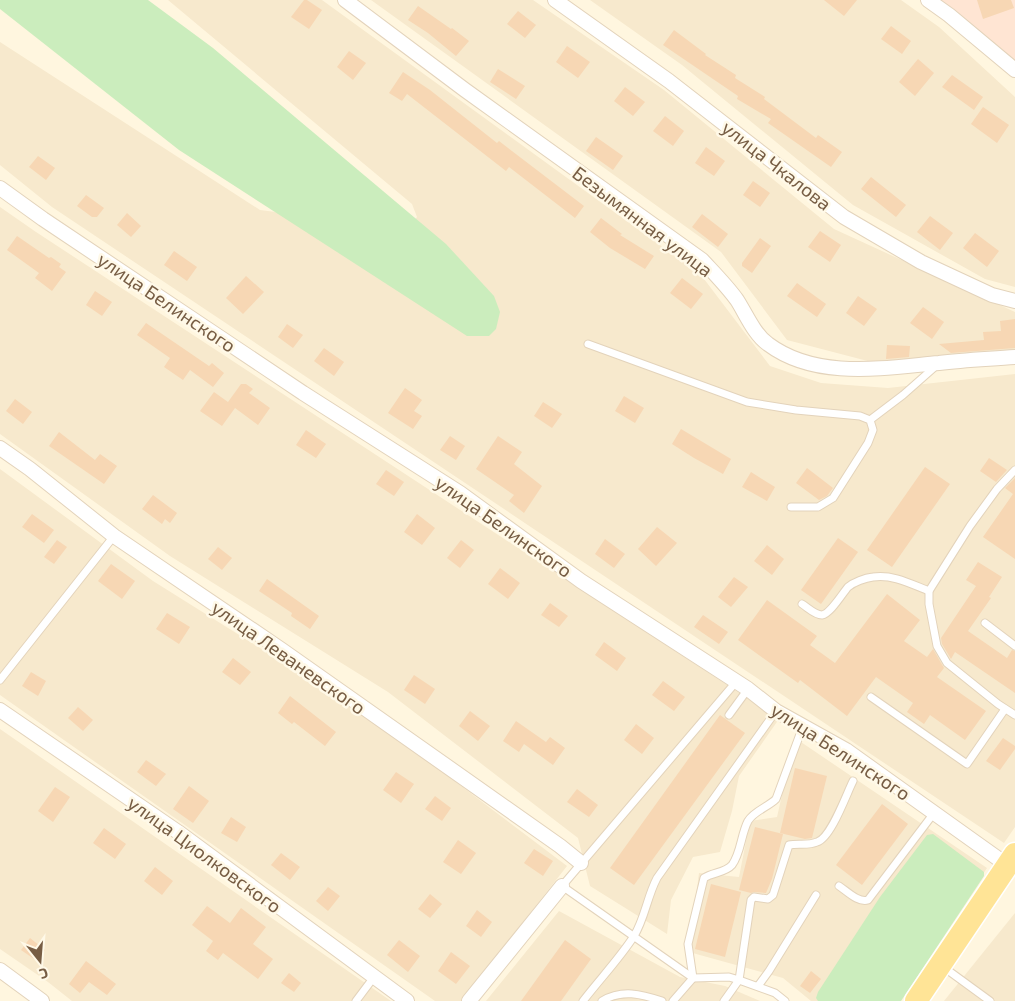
<svg xmlns="http://www.w3.org/2000/svg" width="1015" height="1001" viewBox="0 0 1015 1001" font-family="'Exo 2',sans-serif">
<style>
.residential{fill:#f7e9cd}
.commercial{fill:#ffe5d3}
.green{fill:#cbedbd}
.building{fill:#f7d7b4}
.lines{fill:none;stroke-linecap:round;stroke-linejoin:round}
.lane-casing{stroke:#e3d3bb;stroke-width:9}
.street-casing{stroke:#e3d3bb;stroke-width:16}
.primary-casing{stroke:#fff;stroke-width:25}
.lane{stroke:#fff;stroke-width:7}
.street{stroke:#fff;stroke-width:14}
.primary{stroke:#ffe496;stroke-width:22}
.labels{text-anchor:middle;dominant-baseline:central;stroke-width:5;stroke-linejoin:round;paint-order:stroke}
.street-label{font-size:19px;fill:#775d44;stroke:#fff9e8}
</style>
<rect width="100%" height="100%" fill="#fff6df"/>
<g class="residential">
<path d="M168,0H322L701,275L770,366L821,383L888,388L1015,374V827L1004,843L52,207L0,165V42L260,210L408,229L417,217L412,204Z"/>
<path d="M371,0H533L664,90L834,229L1015,312V354L883,365L787,340L721,252Z"/>
<path d="M590,0H901L939,27L1015,97V287L985,279L853,205L682,65Z"/>
<path d="M0,207L36,232L779,719L739,776L732,811L720,852L693,857L671,900L667,934L590,886L578,838L388,692L170,556L0,434Z"/>
<path d="M0,469L153,581L370,717L567,866L461,1001H435L0,695Z"/>
<path d="M0,729L391,1001H72L48,982L0,949Z"/>
<path d="M795,738L987,868L898,1001H811L783,978L689,952L699,873L739,877L750,821L777,817Z"/>
<path d="M559,911L680,977L725,986L760,1001H486Z"/>
<path d="M1015,913V1001H944Z"/>
</g>
<path class="commercial" d="M926,0H1015V69Z"/>
<g class="green">
<path d="M0,0H148L213,48L446,244L494,296L500,312L496,329L489,336H467L179,150L0,9Z"/>
<path d="M933,834L984,872V876L901,1001H818L816,998L818,992L880,897L927,835Z"/>
</g>
<g class="building">
<path d="M304,0H307L322,10L309,29L291,17Z"/>
<path d="M824,0H857L844,16Z"/>
<path d="M977,0H1011L1014,8L983,19Z"/>
<path d="M418,6L451,29L452,28L469,41L456,56L428,33L408,20Z"/>
<path d="M518,11L536,25L525,38L507,24Z"/>
<path d="M891,26L911,41L902,54L881,39Z"/>
<path d="M674,30L706,54L705,55L736,75L735,78L765,97L764,99L816,138L818,135L842,152L831,167L768,123L771,119L737,99L738,96L663,45Z"/>
<path d="M567,46L590,62L578,78L556,62Z"/>
<path d="M349,51L366,63L353,80L337,67Z"/>
<path d="M918,59L934,73L915,96L899,82Z"/>
<path d="M498,69L525,86L516,99L490,82Z"/>
<path d="M403,72L430,90L497,143L499,141L584,206L575,218L509,167L506,171L407,94L402,101L389,93Z"/>
<path d="M952,75L983,97L974,110L942,87Z"/>
<path d="M625,87L645,102L633,116L614,101Z"/>
<path d="M983,107L1009,125L997,143L971,124Z"/>
<path d="M665,116L684,131L673,146L653,131Z"/>
<path d="M596,137L623,156L613,170L586,151Z"/>
<path d="M706,147L725,161L714,176L695,163Z"/>
<path d="M38,156L55,168L46,180L29,167Z"/>
<path d="M871,177L906,205L896,217L861,189Z"/>
<path d="M753,181L770,193L760,207L743,195Z"/>
<path d="M86,195L104,208L97,217H92L77,206Z"/>
<path d="M127,213L141,226L131,237L117,225Z"/>
<path d="M702,214L728,234L718,247L692,227Z"/>
<path d="M930,216L953,233L940,250L917,232Z"/>
<path d="M601,218L622,234L620,235L654,256L645,269L610,248L590,232Z"/>
<path d="M820,231L841,245L830,262L808,247Z"/>
<path d="M975,233L999,251L987,267L963,248Z"/>
<path d="M17,236L49,258L51,257L61,264L59,267L66,272L52,291L35,278L39,273L7,250Z"/>
<path d="M760,238L771,246L752,273L742,266V263Z"/>
<path d="M174,251L197,267L187,281L164,265Z"/>
<path d="M246,276L264,292L243,314L226,298Z"/>
<path d="M682,278L703,294L691,309L670,293Z"/>
<path d="M797,283L826,304L817,317L787,296Z"/>
<path d="M95,291L112,302L102,316L86,305Z"/>
<path d="M858,296L877,309L864,326L846,313Z"/>
<path d="M923,307L944,322L932,339L910,323Z"/>
<path d="M1015,319V348L951,353L939,344L984,340L983,332L1001,331L1000,321Z"/>
<path d="M146,323L209,366L212,363L224,373L213,387L190,370L183,380L164,367L170,358L137,335Z"/>
<path d="M287,324L303,335L293,348L278,337Z"/>
<path d="M887,345L910,346L909,357L886,359Z"/>
<path d="M324,348L344,362L334,376L314,361Z"/>
<path d="M241,384H246L253,389L249,393L270,408L258,425L235,408L222,426L200,411L214,392L228,402Z"/>
<path d="M405,388L422,400L414,411L422,416L413,429L388,413Z"/>
<path d="M624,396L644,408L635,423L615,411Z"/>
<path d="M15,399L32,412L23,424L6,411Z"/>
<path d="M543,402L562,414L552,428L534,416Z"/>
<path d="M681,429L731,459L723,474L694,458L672,444Z"/>
<path d="M306,430L326,444L316,458L296,445Z"/>
<path d="M59,432L95,460L100,454L117,466L104,484L49,446Z"/>
<path d="M450,436L465,446L456,460L440,450Z"/>
<path d="M498,436L522,452L514,464L542,486L524,513L509,501L514,495L476,469Z"/>
<path d="M989,458L1007,470L996,482L980,471Z"/>
<path d="M925,467L950,484L892,567L867,550Z"/>
<path d="M807,468L833,488L827,496L819,500L796,483Z"/>
<path d="M386,470L404,482L394,496L376,484Z"/>
<path d="M751,472L775,487L767,501L742,487Z"/>
<path d="M1015,478V559L983,537L1013,494L1005,488Z"/>
<path d="M153,495L177,513L170,523L165,519L162,524L142,509Z"/>
<path d="M32,514L54,530L44,543L22,527Z"/>
<path d="M417,514L435,528L422,545L404,532Z"/>
<path d="M657,527L677,543L656,566L638,549Z"/>
<path d="M838,538L858,552L821,604L801,590Z"/>
<path d="M605,539L625,554L614,568L595,554Z"/>
<path d="M57,540L67,547L54,564L44,557Z"/>
<path d="M461,540L474,550L460,568L447,558Z"/>
<path d="M767,545L784,559L772,575L754,561Z"/>
<path d="M218,547L232,558L222,570L208,559Z"/>
<path d="M978,562L1002,577L989,597L991,598L968,631L1007,658L1012,650L1015,651V693L955,652L951,659L942,644L941,638L976,586L966,580Z"/>
<path d="M111,564L135,581L122,599L98,581Z"/>
<path d="M500,568L520,583L508,599L488,584Z"/>
<path d="M734,577L748,587L731,607L718,597Z"/>
<path d="M267,579L319,616L310,629L291,616L292,613L259,591Z"/>
<path d="M887,594L920,620L904,641L927,657L933,649L944,668L937,677L986,711L965,740L930,715L924,724L907,712L913,703L876,677L847,716L800,680L798,683L738,640L767,600L817,636L810,645L835,663Z"/>
<path d="M550,603L568,616L559,627L541,615Z"/>
<path d="M167,613L190,627L179,644L156,629Z"/>
<path d="M703,615L728,632L719,644L694,627Z"/>
<path d="M604,642L626,658L617,671L595,655Z"/>
<path d="M233,658L251,672L240,685L222,672Z"/>
<path d="M31,672L46,681L38,696L22,686Z"/>
<path d="M414,675L435,689L425,704L404,690Z"/>
<path d="M663,681L685,697L674,711L652,695Z"/>
<path d="M290,696L336,732L325,746L294,722L292,724L278,713Z"/>
<path d="M78,707L93,720L83,731L68,718Z"/>
<path d="M470,711L490,726L478,741L459,726Z"/>
<path d="M720,715L745,733L634,885L610,868Z"/>
<path d="M516,721L546,742L550,737L565,748L553,765L524,744L519,752L503,741Z"/>
<path d="M636,724L654,738L642,754L624,740Z"/>
<path d="M1003,738L1015,746V749L1000,770L986,761Z"/>
<path d="M146,760L166,774L156,786L137,772Z"/>
<path d="M795,768L827,776L812,838L805,839L780,833Z"/>
<path d="M396,772L414,784L401,803L383,790Z"/>
<path d="M189,786L209,801L193,823L173,809Z"/>
<path d="M55,787L70,797L53,822L38,811Z"/>
<path d="M577,789L598,805L589,817L567,802Z"/>
<path d="M435,796L451,808L442,821L425,809Z"/>
<path d="M882,804L908,824L862,885L836,865Z"/>
<path d="M231,817L246,827L237,842L221,833Z"/>
<path d="M755,827L783,834L772,879L766,893L754,892L751,893L739,890Z"/>
<path d="M104,828L126,844L115,859L93,843Z"/>
<path d="M458,840L476,853L461,874L443,862Z"/>
<path d="M534,849L553,861L543,876L524,863Z"/>
<path d="M281,853L300,867L290,880L271,865Z"/>
<path d="M155,867L173,881L162,895L144,881Z"/>
<path d="M711,884L741,892L725,957L695,949Z"/>
<path d="M328,887L340,896L328,911L316,901Z"/>
<path d="M430,894L442,904L430,918L418,909Z"/>
<path d="M207,906L230,923L241,908L266,927L253,944L273,959L258,979L223,953L218,960L206,951L213,941L192,925Z"/>
<path d="M477,910L492,922L481,937L466,926Z"/>
<path d="M30,938L45,950L37,961L21,950Z"/>
<path d="M399,940L420,956L408,972L387,955Z"/>
<path d="M565,940L591,959L561,1001H521Z"/>
<path d="M451,952L470,966L456,984L438,971Z"/>
<path d="M86,961L116,984L107,995L89,982L80,993L69,984Z"/>
<path d="M811,971L821,979L810,993L800,986Z"/>
<path d="M289,973L301,983L294,992L281,983Z"/>
</g>
<g class="lines">
<defs>
<g id="lane">
<path d="M588,344L747,402L796,410L860,416L870,420L873,430L868,443L833,498L818,507H791"/>
<path d="M870,420L903,395L937,365"/>
<path d="M1015,470L997,489L970,526L929,591V604L937,646L947,663L998,704L1015,715"/>
<path d="M802,604C807,607 815,615 822,615C830,614 842,594 848,587C854,582 865,578 873,577C893,574 911,584 929,591"/>
<path d="M985,623L1015,646"/>
<path d="M0,680L114,536"/>
<path d="M736,682L562,886L693,978L729,977L739,980L775,993L785,1001"/>
<path d="M871,697L967,764L1005,709"/>
<path d="M729,715L748,689"/>
<path d="M839,886C847,891 858,903 868,900L934,813"/>
<path d="M942,966L990,1001"/>
<path d="M758,986L769,971L816,895"/>
<path d="M356,1001L374,977"/>
<path d="M583,1001C599,980 620,958 634,936C645,918 647,897 657,878L776,711"/>
<path d="M602,1001C622,989 641,994 662,1001"/>
<path d="M673,1001L693,978L688,944L704,878C713,872 725,873 732,865C741,853 741,834 748,821C754,811 768,807 776,799L803,726"/>
<path d="M724,1001L739,980L751,900L754,897L768,899L773,895L789,845C798,843 808,846 817,842C831,838 846,795 853,781"/>
</g>
<g id="street">
<path d="M345,0L465,90L702,260C714,273 727,286 737,300C746,314 754,334 768,344C816,380 883,368 939,363C964,360 990,359 1015,357"/>
<path d="M555,0L669,81L844,217L921,262L992,295L1015,301"/>
<path d="M928,0L949,15L1015,70"/>
<path d="M0,188L43,219L303,393L460,493L581,581L748,689L776,711L846,750L1007,865"/>
<path d="M0,448L30,469L114,536L282,650L560,846L581,863"/>
<path d="M0,710L178,832L407,1001"/>
<path d="M0,970L42,1001"/>
<path d="M469,1001L562,886"/>
</g>
<path id="primary" d="M916,1001L1015,854"/>
</defs>
<use href="#lane" class="lane-casing"/>
<use href="#street" class="street-casing"/>
<use href="#primary" class="primary-casing"/>
<use href="#lane" class="lane"/>
<use href="#street" class="street"/>
<use href="#primary" class="primary"/>
</g>
<g class="labels">
<g class="street-label">
<text transform="translate(777 165) rotate(38)">улица Чкалова</text>
<text transform="translate(643 221) rotate(37)">Безымянная улица</text>
<text transform="translate(167 302) rotate(34)">улица Белинского</text>
<text transform="translate(504 526) rotate(35)">улица Белинского</text>
<text transform="translate(289 657) rotate(35)">улица Леваневского</text>
<text transform="translate(841 751) rotate(33)">улица Белинского</text>
<text transform="translate(205 854) rotate(36)">улица Циолковского</text>
</g>
</g>
<g transform="translate(40 961) rotate(163)" stroke="#fff9e8" stroke-width="4" paint-order="stroke">
<path d="M0-4L9 19L0 12L-9 19Z" fill="#775d44"/>
<text y="-8" font-size="14" font-weight="bold" text-anchor="middle" fill="#775d44">С</text>
</g>
</svg>
